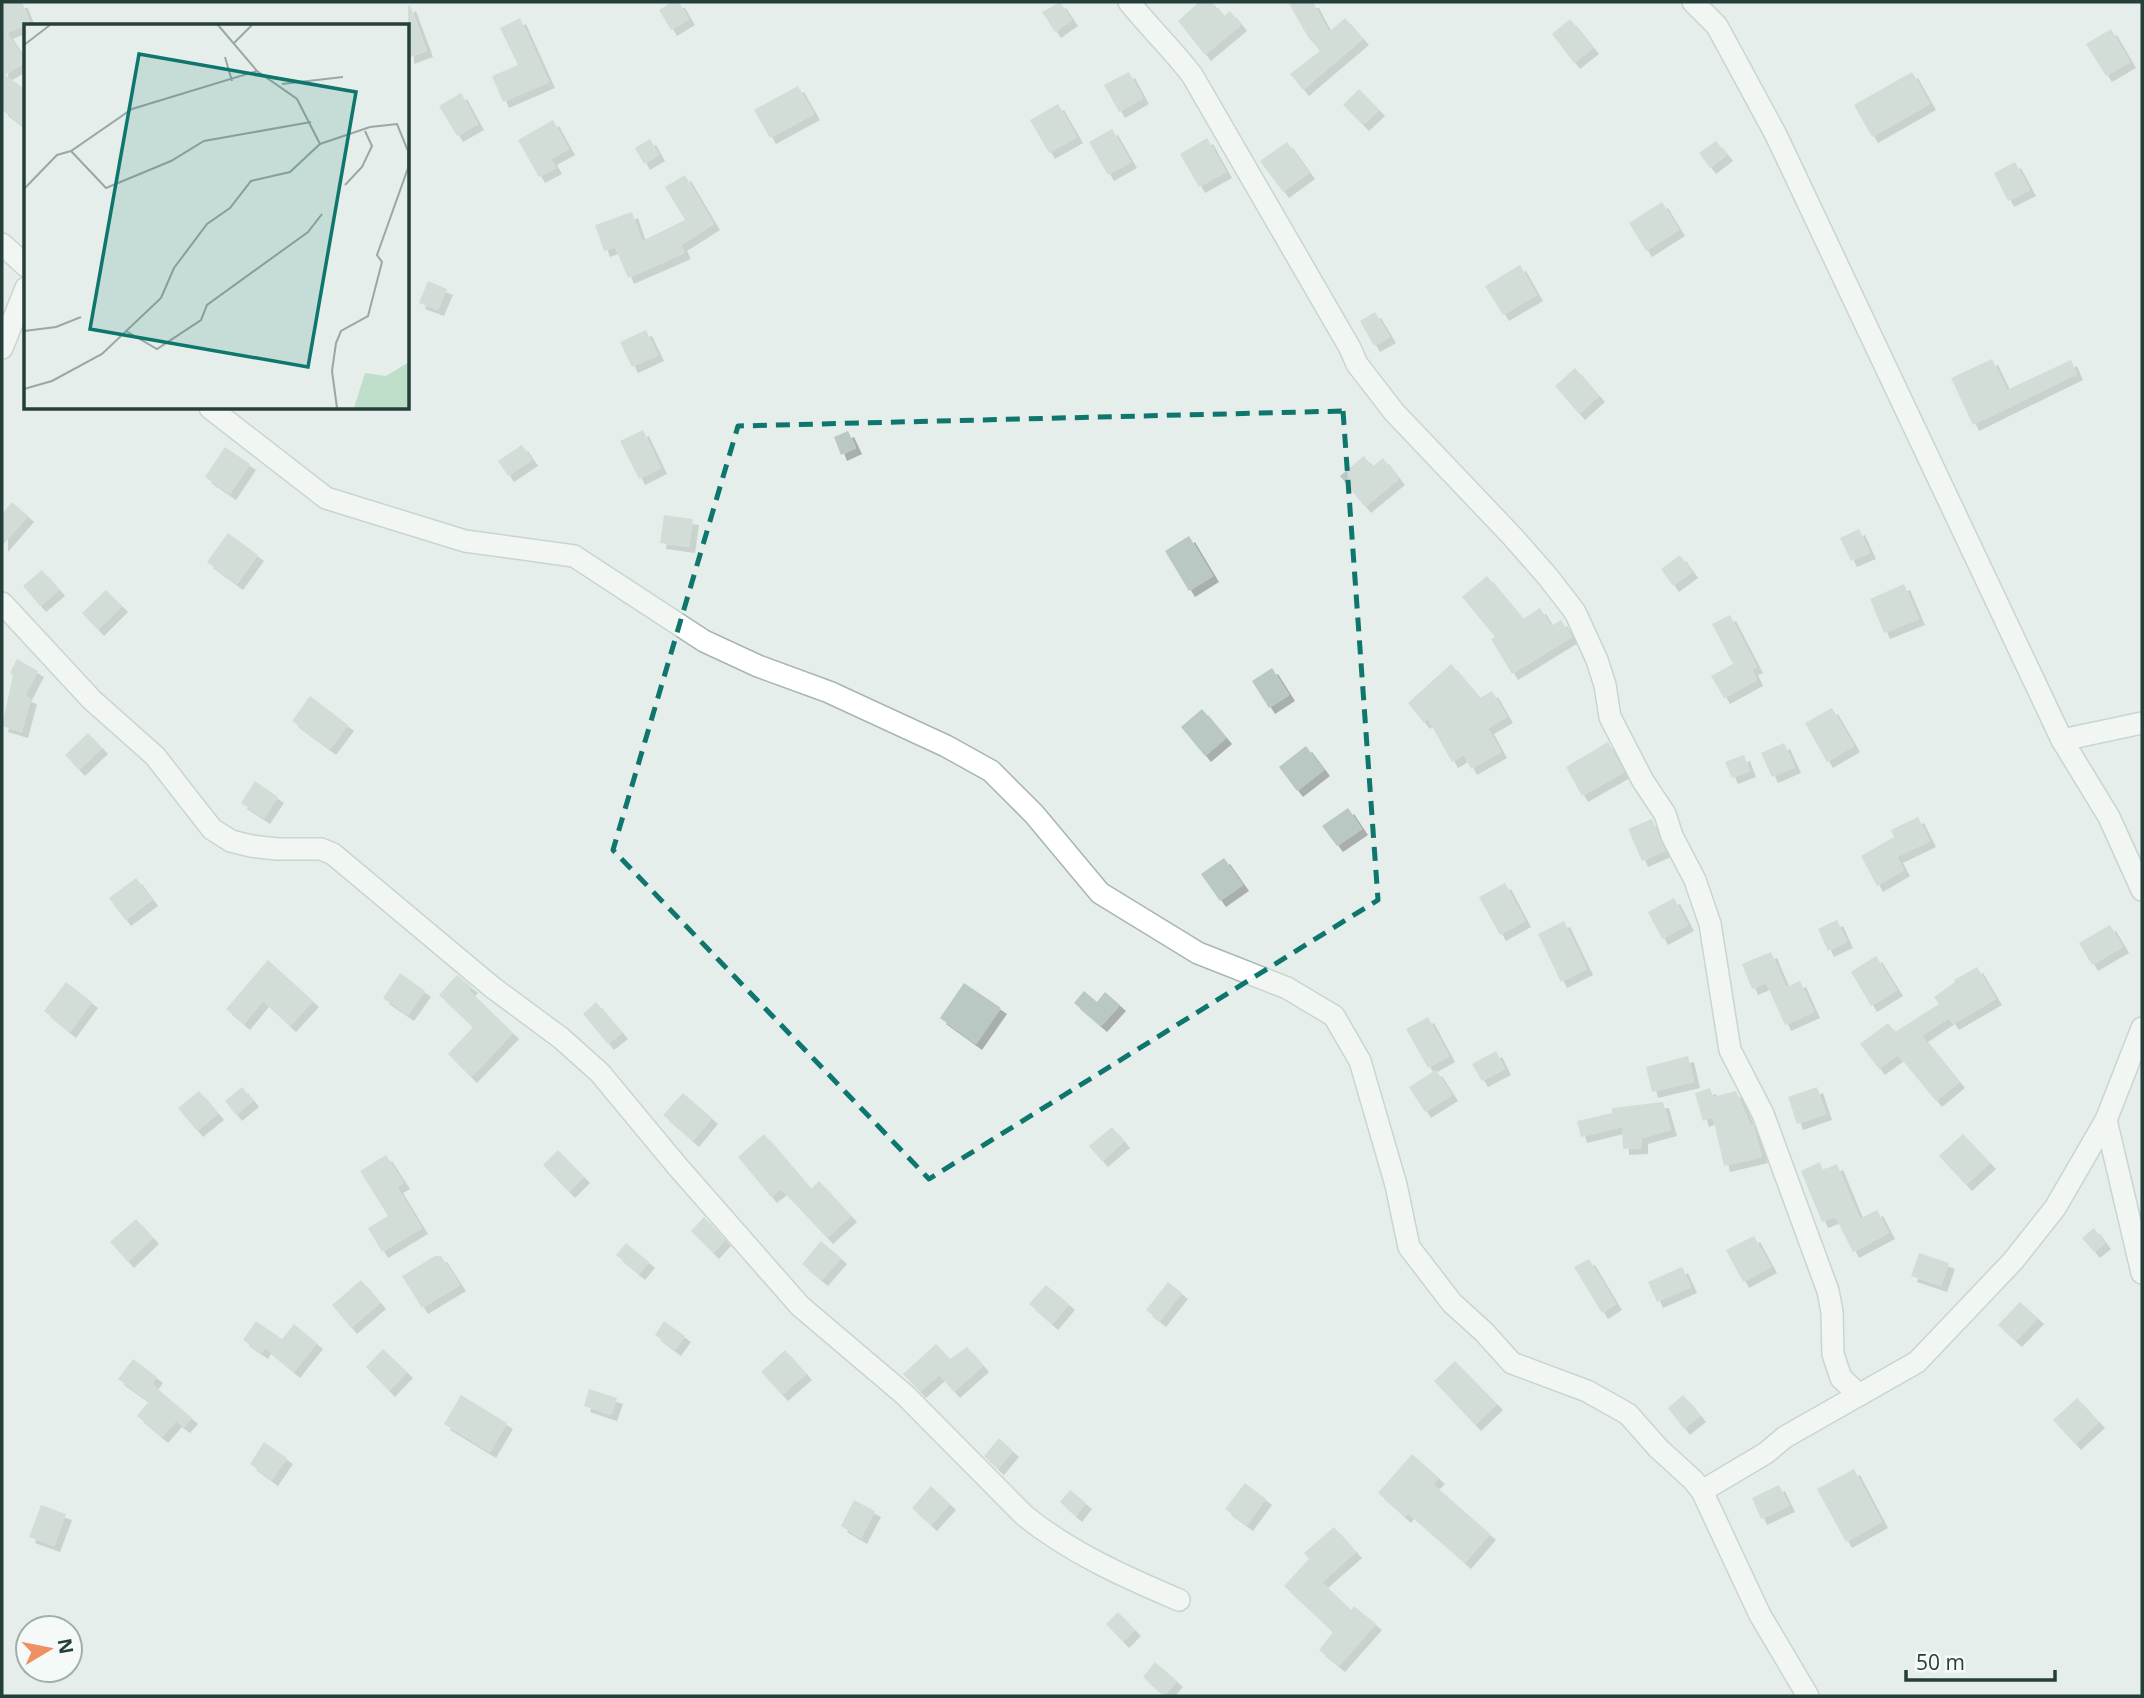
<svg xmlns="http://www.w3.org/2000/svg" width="2144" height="1698" viewBox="0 0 2144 1698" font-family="'Open Sans',sans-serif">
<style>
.building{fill:#bac8c4;filter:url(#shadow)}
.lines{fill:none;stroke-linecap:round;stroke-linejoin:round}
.minor-casing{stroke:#a7b6b2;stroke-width:24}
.minor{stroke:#fff;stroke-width:21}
.marked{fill:none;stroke:#0f766e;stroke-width:5;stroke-dasharray:14 9;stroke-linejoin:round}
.inset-road{fill:none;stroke:#98a8a4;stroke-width:2}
.view{fill:#0f766e;fill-opacity:0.15;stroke:#0f766e;stroke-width:3.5}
.inset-edge{fill:none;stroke:#243f3a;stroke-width:3.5}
</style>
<defs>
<filter id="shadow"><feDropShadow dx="6" dy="6" stdDeviation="0" flood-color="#0004"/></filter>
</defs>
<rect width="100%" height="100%" fill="#e5eeea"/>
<g class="building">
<path d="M11,2H22L30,23L7,33L26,62L5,75L26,90V128L2,110V5Z"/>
<path d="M672,2H679L689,19L671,30L659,10Z"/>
<path d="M1060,2L1072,20L1055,32L1042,12Z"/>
<path d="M1199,2H1212L1224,16L1230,11L1241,25L1205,55L1178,21Z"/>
<path d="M1288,2H1313L1329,32L1345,18L1363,39L1303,90L1290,74L1320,51L1308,37Z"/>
<path d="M410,5L427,51L408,58V6Z"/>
<path d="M520,18L549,82L503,102L492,76L518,65L500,28Z"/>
<path d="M1570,19L1593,48L1574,63L1552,34Z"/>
<path d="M2111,29L2130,62L2106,76L2086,44Z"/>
<path d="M1129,72L1143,98L1119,112L1104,85Z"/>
<path d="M1912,72L1930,104L1872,137L1854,105Z"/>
<path d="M798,86L814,114L770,138L754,110Z"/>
<path d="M1359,89L1379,110L1363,125L1343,105Z"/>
<path d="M461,93L478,124L457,136L439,106Z"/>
<path d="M1058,104L1077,137L1049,153L1030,120Z"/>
<path d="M553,120L569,149L551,159L556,168L539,177L518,140Z"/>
<path d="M1112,129L1131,162L1108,175L1089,142Z"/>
<path d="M1207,138L1226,172L1199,187L1180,154Z"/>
<path d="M650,139L659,155L644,164L635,148Z"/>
<path d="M1716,141L1727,155L1710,168L1699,153Z"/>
<path d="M1287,142L1309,173L1283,192L1260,161Z"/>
<path d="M2015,162L2030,190L2008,201L1994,173Z"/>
<path d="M685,175L714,224L681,245L685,253L628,278L615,247L604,251L595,225L632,212L642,241L685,220L665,187Z"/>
<path d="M1662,202L1679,230L1646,251L1629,223Z"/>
<path d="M1520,265L1537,295L1503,315L1485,286Z"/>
<path d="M428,281L447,289L438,310L419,303Z"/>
<path d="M1375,312L1390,337L1374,346L1360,321Z"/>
<path d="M646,330L658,355L632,367L620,342Z"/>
<path d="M1992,359L2007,390L2071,360L2077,374L1973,425L1951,378Z"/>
<path d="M1575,368L1599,396L1579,414L1555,386Z"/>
<path d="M643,430L661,468L639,479L620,441Z"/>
<path d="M848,431L856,448L841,455L834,437Z"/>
<path d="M522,445L532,460L508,476L498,461Z"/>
<path d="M225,447L250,464L230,494L205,477Z"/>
<path d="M1364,456L1372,467L1383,458L1399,479L1365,507L1340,476Z"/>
<path d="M12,502L28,516L2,546V514Z"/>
<path d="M664,515L693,519L689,547L660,543Z"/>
<path d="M1859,529L1870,553L1851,561L1840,538Z"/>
<path d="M228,533L258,555L237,584L207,562Z"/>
<path d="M1189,536L1213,576L1189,591L1165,551Z"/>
<path d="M1680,555L1692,572L1673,586L1661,569Z"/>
<path d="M42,570L59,590L40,606L23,586Z"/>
<path d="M1487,576L1523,619L1540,608L1551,626L1561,620L1572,637L1512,674L1491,639L1495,637L1462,597Z"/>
<path d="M1904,584L1919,619L1884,633L1870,599Z"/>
<path d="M106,590L122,606L98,630L82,613Z"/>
<path d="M1730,615L1757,667L1752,669L1757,680L1724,698L1711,676L1733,664L1712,624Z"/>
<path d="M17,659L38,671L25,696L31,698L22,732L2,726L13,675L10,673Z"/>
<path d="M1451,664L1480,698L1492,691L1507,717L1488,728L1501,752L1471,769L1464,755L1452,762L1428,719L1424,723L1408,703Z"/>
<path d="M1272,668L1289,695L1269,708L1252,681Z"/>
<path d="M310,696L348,725L330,749L292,721Z"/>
<path d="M1832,708L1854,746L1827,762L1805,723Z"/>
<path d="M1202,709L1226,738L1205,756L1181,727Z"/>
<path d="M88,733L102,748L79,770L65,755Z"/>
<path d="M1608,742L1624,772L1582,796L1566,767Z"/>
<path d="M1784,743L1795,767L1772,777L1761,753Z"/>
<path d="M1306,746L1324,770L1297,791L1279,767Z"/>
<path d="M1744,755L1750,771L1732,778L1725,762Z"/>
<path d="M255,781L278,797L264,818L241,803Z"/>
<path d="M1348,808L1362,829L1337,846L1322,826Z"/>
<path d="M1918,817L1930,841L1897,857L1904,870L1877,886L1861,856L1894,837L1891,830Z"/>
<path d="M1652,819L1665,851L1642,861L1628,829Z"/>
<path d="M1224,858L1243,885L1220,901L1201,874Z"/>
<path d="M136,878L152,900L125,920L109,898Z"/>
<path d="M1505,883L1525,921L1500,935L1479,897Z"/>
<path d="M1674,898L1688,925L1662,939L1648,912Z"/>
<path d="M1837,920L1847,942L1828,951L1818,929Z"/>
<path d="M1564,921L1587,969L1561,982L1538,934Z"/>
<path d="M2110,925L2123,947L2092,965L2079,943Z"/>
<path d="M1771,952L1786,987L1800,981L1814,1012L1785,1025L1766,983L1752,989L1742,964Z"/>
<path d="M1876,956L1897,990L1871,1006L1851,972Z"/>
<path d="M268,960L313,1001L290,1026L263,1001L244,1024L226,1009Z"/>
<path d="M1977,967L1996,999L1953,1024L1949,1018L1922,1036L1959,1082L1936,1101L1898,1055L1879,1069L1860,1044L1888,1023L1895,1032L1939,1004L1934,997L1955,982L1954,980Z"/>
<path d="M400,973L425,991L408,1015L383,998Z"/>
<path d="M457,975L472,987L469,990L513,1033L471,1077L448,1054L473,1027L439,995Z"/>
<path d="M66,982L92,1002L70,1032L44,1011Z"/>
<path d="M964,983L1001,1008L976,1044L940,1018Z"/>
<path d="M1084,991L1097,1002L1105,992L1120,1005L1101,1026L1074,1003Z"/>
<path d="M596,1002L622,1033L608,1044L583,1014Z"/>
<path d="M1428,1017L1449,1056L1428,1068L1406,1029Z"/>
<path d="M1496,1051L1505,1069L1482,1081L1472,1064Z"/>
<path d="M1688,1056L1694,1082L1652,1092L1646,1067Z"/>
<path d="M1436,1070L1452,1095L1425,1112L1409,1087Z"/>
<path d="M242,1087L253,1101L236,1115L225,1101Z"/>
<path d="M1817,1087L1826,1114L1797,1124L1788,1097Z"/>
<path d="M1710,1088L1713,1097L1736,1091L1751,1126L1753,1125L1762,1157L1724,1166L1713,1117L1703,1121L1695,1093Z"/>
<path d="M199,1091L218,1114L197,1131L178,1108Z"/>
<path d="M683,1093L712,1118L693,1141L663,1115Z"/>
<path d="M1663,1102L1671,1130L1642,1138V1148L1623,1149L1622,1127L1581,1137L1577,1121L1612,1113V1108Z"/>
<path d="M1112,1127L1124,1142L1102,1161L1089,1146Z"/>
<path d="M764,1134L811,1189L819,1181L851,1216L827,1238L781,1189L771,1197L738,1157Z"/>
<path d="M1963,1134L1990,1163L1966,1185L1939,1156Z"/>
<path d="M558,1150L584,1177L569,1192L543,1165Z"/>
<path d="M386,1155L404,1183L397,1187L422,1228L382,1252L368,1228L388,1216L360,1171Z"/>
<path d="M1820,1162L1823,1170L1837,1164L1860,1219L1877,1210L1889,1233L1853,1252L1835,1217L1822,1222L1801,1171Z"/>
<path d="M704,1217L725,1240L713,1253L691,1231Z"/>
<path d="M136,1219L153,1238L128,1262L110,1242Z"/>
<path d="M2094,1228L2105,1243L2094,1252L2082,1238Z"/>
<path d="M1754,1236L1771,1267L1743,1282L1726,1250Z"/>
<path d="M821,1241L841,1258L822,1280L802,1264Z"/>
<path d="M626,1243L649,1262L639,1274L616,1255Z"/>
<path d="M1919,1253L1949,1263L1941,1286L1911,1276Z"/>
<path d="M435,1256H441L460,1285L422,1308L402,1276Z"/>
<path d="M1589,1259L1616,1304L1602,1313L1574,1267Z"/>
<path d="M1682,1267L1691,1287L1657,1302L1648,1282Z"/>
<path d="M361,1280L380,1303L351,1328L332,1305Z"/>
<path d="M1168,1282L1182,1293L1160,1321L1146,1310Z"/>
<path d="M1046,1285L1069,1304L1052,1324L1029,1304Z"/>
<path d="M2020,1302L2038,1318L2016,1341L1998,1325Z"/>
<path d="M256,1321L282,1339L294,1324L317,1343L294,1372L265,1348L262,1353L243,1340Z"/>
<path d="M664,1321L685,1336L675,1350L655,1335Z"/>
<path d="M936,1344L950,1359L967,1347L983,1366L954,1392L939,1375L920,1392L903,1374Z"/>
<path d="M383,1349L407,1372L389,1391L366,1367Z"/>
<path d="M785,1350L806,1374L782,1395L761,1372Z"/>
<path d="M133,1359L157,1377L152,1384L192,1418L184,1427L176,1421L162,1437L137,1416L149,1401L118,1379Z"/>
<path d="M1455,1361L1497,1404L1475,1425L1434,1381Z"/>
<path d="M589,1389L617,1398L611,1415L584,1406Z"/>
<path d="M461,1395L507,1423L490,1452L444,1424Z"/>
<path d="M1683,1395L1700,1416L1684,1429L1668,1408Z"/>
<path d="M2077,1398L2099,1422L2075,1444L2053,1420Z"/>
<path d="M999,1438L1013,1451L998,1469L984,1456Z"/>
<path d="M264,1442L287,1458L272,1480L250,1464Z"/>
<path d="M1412,1454L1439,1478L1433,1484L1490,1534L1465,1563L1408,1513L1405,1517L1378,1493Z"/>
<path d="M1854,1469L1882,1522L1846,1542L1817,1489Z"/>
<path d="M1245,1483L1266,1499L1247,1525L1225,1509Z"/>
<path d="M1779,1485L1789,1506L1761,1519L1752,1498Z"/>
<path d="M931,1486L950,1504L931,1525L912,1508Z"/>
<path d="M1070,1490L1086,1503L1076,1516L1060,1502Z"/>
<path d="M854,1500L875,1511L861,1538L841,1526Z"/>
<path d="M41,1505L66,1514L54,1546L29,1537Z"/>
<path d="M1334,1527L1356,1552L1322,1582L1351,1610L1354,1606L1376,1624L1339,1666L1319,1650L1333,1632L1284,1586L1309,1559L1304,1553Z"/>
<path d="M1118,1612L1135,1630L1123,1642L1106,1624Z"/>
<path d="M1155,1662L1177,1681L1164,1696L1143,1677Z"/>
</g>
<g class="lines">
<defs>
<g id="minor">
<path d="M1129,2C1149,27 1172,49 1192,75L1350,348L1357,364L1394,412L1512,536L1548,577L1575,612L1597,660L1605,685L1610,717L1643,781L1665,814L1672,836L1695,880L1710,924L1730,1050L1763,1114L1828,1291L1832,1312L1833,1354L1841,1378L1859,1395"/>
<path d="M1693,2L1717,26L1776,135L2062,740L2109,817L2142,890"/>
<path d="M2,244L26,266"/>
<path d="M2,348L26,288"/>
<path d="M210,408L326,498L465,541L574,556L704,641L758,666L829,692L946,746L991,771L1034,814L1100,893L1198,953L1287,988L1334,1016L1360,1061L1396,1185L1409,1247L1452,1303L1484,1332L1512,1363L1587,1391L1628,1414L1658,1448L1693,1480L1702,1491L1760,1615L1808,1696"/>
<path d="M2,603L92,700L155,756L212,829L231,841L251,846L277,849H321L333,854L492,987L561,1038L600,1073L678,1167L800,1306L905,1395L1025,1516C1071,1553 1125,1577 1179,1600"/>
<path d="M2062,740L2142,723"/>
<path d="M2106,1120L2142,1273"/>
<path d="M1702,1491L1766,1453L1785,1437L1917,1362L2013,1261L2055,1208L2106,1120L2142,1028"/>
</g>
</defs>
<use href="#minor" class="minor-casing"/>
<use href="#minor" class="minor"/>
</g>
<path d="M0 0H2144V1698H0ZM1343,411L1378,900L929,1179L613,850L738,426Z" fill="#e5eeea" fill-opacity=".55" fill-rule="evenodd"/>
<path class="marked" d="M1343,411L1378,900L929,1179L613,850L738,426Z"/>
<g transform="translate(24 24)">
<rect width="385" height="385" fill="#e5eeea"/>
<path d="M385,338V384H330L341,349L362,352Z" fill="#bedec9"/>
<path class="inset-road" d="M194,1L233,47L273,75L296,120M210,19L228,1M0,21L26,1M201,33L208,57M258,60L319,53M47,127L82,164L147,137L180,117L287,98M321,161L338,143L348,122L341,107M0,165L33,131L47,127L108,85L233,47M0,307L32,303L57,293M102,307L133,325L177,296L183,281L284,208L298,190M0,365L28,357L78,330L137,274L150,244L183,200L206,184L227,157L266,148L296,120L346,103L373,100L384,127V144L353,231L358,238L344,292L317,307L312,319L308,347L313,384"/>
<path class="view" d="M115,30L332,68L284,343L66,305Z"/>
<rect width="385" height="385" class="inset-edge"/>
</g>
<rect width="2144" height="1698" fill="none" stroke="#243f3a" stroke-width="7"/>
<g transform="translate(49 1649) rotate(80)"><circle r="33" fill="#f5faf8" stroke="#a1afac" stroke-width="2"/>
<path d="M0-5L12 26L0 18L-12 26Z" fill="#ee9062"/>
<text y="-10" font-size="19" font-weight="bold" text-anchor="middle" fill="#243f3a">N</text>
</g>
<path d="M1906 1670v10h149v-10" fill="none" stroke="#243f3a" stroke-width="3.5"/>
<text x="1916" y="1670" font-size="21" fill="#243f3a" stroke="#f5faf8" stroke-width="5" paint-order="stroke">50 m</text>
</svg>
